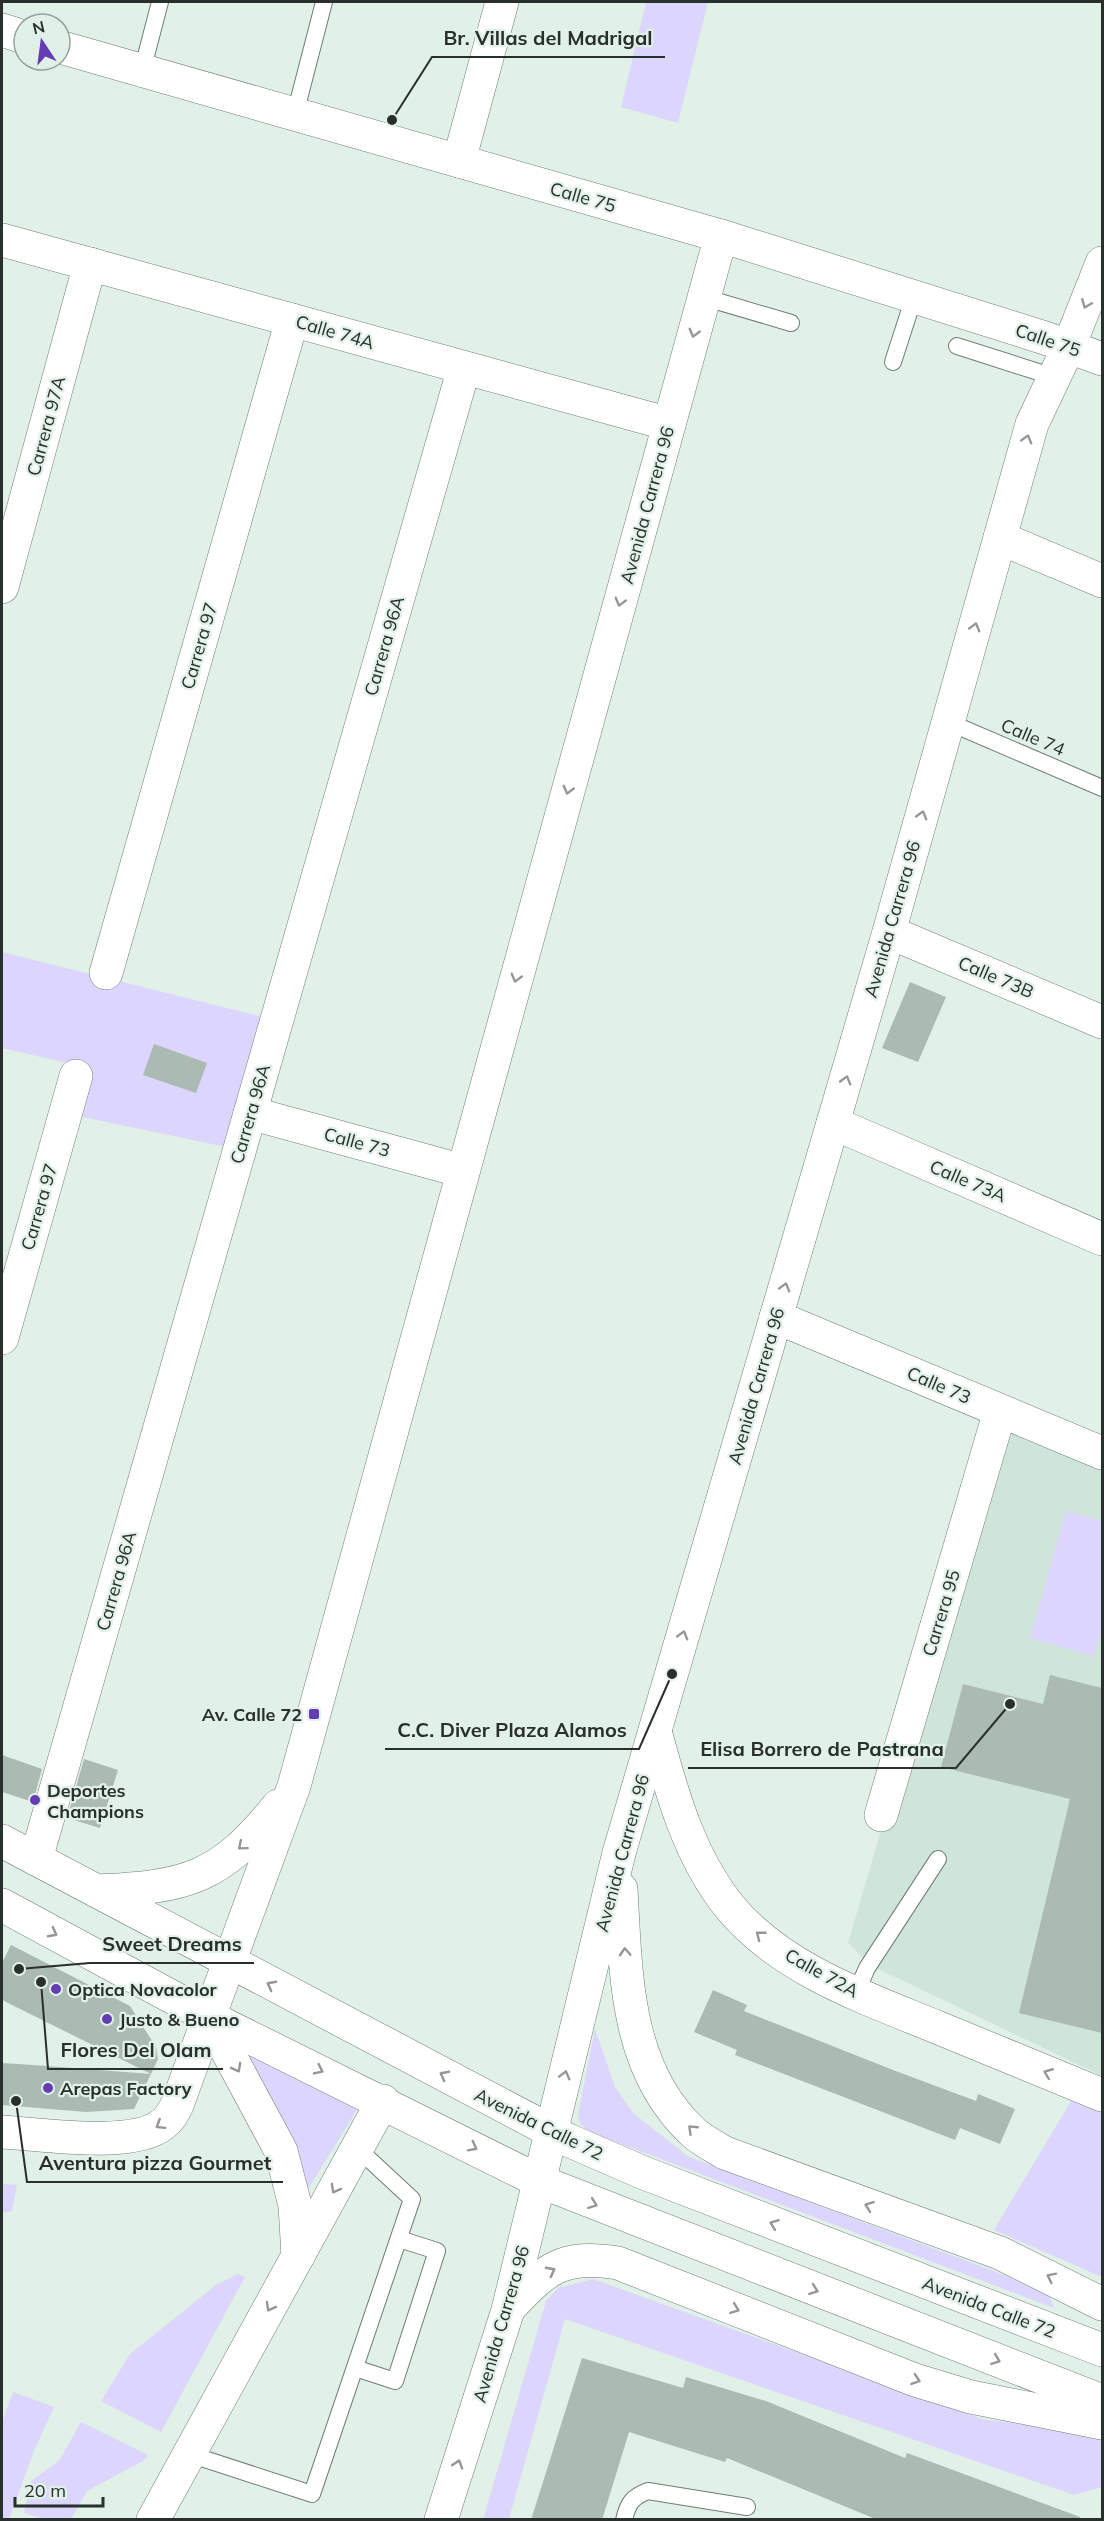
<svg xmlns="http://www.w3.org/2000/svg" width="1104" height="2521" viewBox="0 0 1104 2521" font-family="Mulish,sans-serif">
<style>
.built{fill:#cfe5d9}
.green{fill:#dcd5fd}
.building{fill:#abbab2}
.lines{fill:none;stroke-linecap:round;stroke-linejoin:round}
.service-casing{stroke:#6f7d76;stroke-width:18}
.minor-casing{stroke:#6f7d76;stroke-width:34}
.tertiary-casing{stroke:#6f7d76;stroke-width:34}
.secondary-casing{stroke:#6f7d76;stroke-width:34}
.service{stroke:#fff;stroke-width:16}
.minor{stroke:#fff;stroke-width:33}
.tertiary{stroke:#fff;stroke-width:33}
.secondary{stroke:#fff;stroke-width:33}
.oneway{stroke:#949796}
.poi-dot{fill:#643cb4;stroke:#e1f1e8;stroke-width:2}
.labels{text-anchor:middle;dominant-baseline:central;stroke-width:4.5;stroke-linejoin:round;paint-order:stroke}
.street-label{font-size:18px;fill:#292f2c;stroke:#e1f1e8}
.poi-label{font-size:18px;font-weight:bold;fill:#292f2c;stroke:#e1f1e8;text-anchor:start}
.leader{fill:none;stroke:#292f2c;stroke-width:2}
.callout-dot{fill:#292f2c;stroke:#e1f1e8;stroke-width:2}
.callout-label{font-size:20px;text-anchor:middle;font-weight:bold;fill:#292f2c;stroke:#e1f1e8;stroke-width:4.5;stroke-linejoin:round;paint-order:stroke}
</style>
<rect width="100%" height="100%" fill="#e1f1e8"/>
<path class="built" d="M1000,1423L1102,1465V2076L872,1966L848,1943Z"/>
<g class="green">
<path d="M646,2H708L678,123L621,107Z"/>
<path d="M2,952L267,1018L231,1148L78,1116L92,1069L2,1048Z"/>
<path d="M1066,1511L1102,1521V1627L1094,1656L1030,1638Z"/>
<path d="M595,2029L615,2087L633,2113L689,2157L1007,2276L1050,2297L1054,2308L587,2131L580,2123L578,2115Z"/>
<path d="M234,2047L360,2105L308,2189L280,2118Z"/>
<path d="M1071,2101L1102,2113V2277L994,2230Z"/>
<path d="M2,2184L17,2185L12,2211L2,2213Z"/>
<path d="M238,2274L245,2277L161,2432L101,2401L130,2354L216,2285Z"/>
<path d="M593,2279L982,2419L1102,2435V2487L1074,2495L565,2319L509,2519L483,2520L546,2301L558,2288Z"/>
<path d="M13,2392L54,2407L34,2451L9,2519H2V2422Z"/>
<path d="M81,2422L148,2455L143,2461L87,2491L71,2519H44L24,2513L31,2481L59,2461Z"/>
</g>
<g class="building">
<path d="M910,982L946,997L918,1062L882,1048Z"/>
<path d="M154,1044L207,1063L196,1093L143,1075Z"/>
<path d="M1050,1675L1102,1688V2033L1019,2013L1070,1799L941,1767L963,1684L1043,1704Z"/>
<path d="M2,1755L42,1769L33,1802L2,1792Z"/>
<path d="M84,1759L118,1770L100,1828L67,1818Z"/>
<path d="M11,1945L130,2006L156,2047L158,2059L151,2074L2,2000V1963Z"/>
<path d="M713,1990L747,2005L744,2011L893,2070L976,2101L978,2094L1015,2109L1000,2144L960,2128L955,2140L735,2055L737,2050L694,2032Z"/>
<path d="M2,2063L33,2065L151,2074L134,2109L86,2112L2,2105Z"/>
<path d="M582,2358L683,2388L686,2377L766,2401L905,2458L907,2453L1080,2517V2520H878L727,2458L725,2462L629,2432L602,2520H531Z"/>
</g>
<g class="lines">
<defs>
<g id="service">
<path d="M142,71L160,2"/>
<path d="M295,114L324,2"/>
<path d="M703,297L791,323"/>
<path d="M957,346L1054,377"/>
<path d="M893,362L914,297"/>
<path d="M948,722L1102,788"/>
<path d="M856,1993L867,1968L938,1859"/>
<path d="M355,2368L395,2381L437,2251L399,2239"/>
<path d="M189,2454L312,2494L412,2199L357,2148"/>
<path d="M624,2520C628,2503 632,2497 648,2491L747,2507"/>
</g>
<g id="minor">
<path d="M2,240L669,424"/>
<path d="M1000,538L1102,581"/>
<path d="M2,587L90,264"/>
<path d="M889,932L1102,1022"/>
<path d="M106,973L292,320"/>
<path d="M250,1113L463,1171"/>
<path d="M833,1123L1102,1239"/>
<path d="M776,1317L1102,1453"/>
<path d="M2,1338L76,1076"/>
<path d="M881,1815L1000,1411"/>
<path d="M36,1859L464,368"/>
<path d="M2,2132C40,2134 133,2149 163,2124C170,2119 173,2113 177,2105L209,2017"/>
</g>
<g id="tertiary">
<path d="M2,30L24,37"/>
<path d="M60,47L721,236"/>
<path d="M459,161L502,2"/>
<path d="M655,1731C671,1791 689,1856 729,1906C780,1969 866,1998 939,2028C993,2050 1048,2073 1102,2095"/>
</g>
<g id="secondary">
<path d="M2,1841L568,2140L644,2173L1102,2350"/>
<path d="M621,1889C626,1975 625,2070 694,2133C703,2141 715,2147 725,2153L1000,2253L1102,2304"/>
<path d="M97,1891C186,1887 220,1879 278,1806"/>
<path d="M2,1905L209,2017L539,2181L1102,2401"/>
<path d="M209,2017L294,1786L721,236L1045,338L1102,359"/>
<path d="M209,2017L281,2151L295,2205L298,2256"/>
<path d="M509,2308C546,2269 561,2254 618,2263L915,2380L971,2397L1102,2423"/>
<path d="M153,2520L383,2101"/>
<path d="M441,2520L508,2310L619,1853L889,932L1032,424L1069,346L1102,263"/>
</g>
</defs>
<use href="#service" class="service-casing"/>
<use href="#minor" class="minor-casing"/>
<use href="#tertiary" class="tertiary-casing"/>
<use href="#secondary" class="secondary-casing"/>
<use href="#service" class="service"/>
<use href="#minor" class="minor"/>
<use href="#tertiary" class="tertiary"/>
<use href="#secondary" class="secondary"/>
</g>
<defs><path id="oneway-chevron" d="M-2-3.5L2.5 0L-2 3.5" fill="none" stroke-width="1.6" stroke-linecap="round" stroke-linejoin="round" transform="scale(1.5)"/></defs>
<g class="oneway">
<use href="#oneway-chevron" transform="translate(1086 304) rotate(112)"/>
<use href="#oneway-chevron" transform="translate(694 333) rotate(105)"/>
<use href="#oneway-chevron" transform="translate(1027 439) rotate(-74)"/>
<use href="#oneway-chevron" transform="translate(620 602) rotate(105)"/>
<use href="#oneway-chevron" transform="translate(975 627) rotate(-74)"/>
<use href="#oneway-chevron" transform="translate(568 790) rotate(105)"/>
<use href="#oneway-chevron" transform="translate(922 815) rotate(-74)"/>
<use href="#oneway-chevron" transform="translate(516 978) rotate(105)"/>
<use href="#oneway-chevron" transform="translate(846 1080) rotate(-74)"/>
<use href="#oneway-chevron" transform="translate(785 1287) rotate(-74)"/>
<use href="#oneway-chevron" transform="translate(683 1635) rotate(-74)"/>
<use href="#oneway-chevron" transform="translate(242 1846) rotate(140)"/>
<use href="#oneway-chevron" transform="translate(53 1933) rotate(28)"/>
<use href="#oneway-chevron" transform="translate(760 1935) rotate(-142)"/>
<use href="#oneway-chevron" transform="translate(625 1952) rotate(-93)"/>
<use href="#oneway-chevron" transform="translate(271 1985) rotate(-152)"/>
<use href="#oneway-chevron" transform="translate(237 2068) rotate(61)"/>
<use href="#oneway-chevron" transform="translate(319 2070) rotate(26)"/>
<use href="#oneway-chevron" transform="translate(1048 2073) rotate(-158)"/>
<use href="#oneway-chevron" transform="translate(444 2075) rotate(-152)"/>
<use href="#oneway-chevron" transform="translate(565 2075) rotate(-76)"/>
<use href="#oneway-chevron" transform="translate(160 2125) rotate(148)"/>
<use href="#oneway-chevron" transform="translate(692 2129) rotate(-136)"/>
<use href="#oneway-chevron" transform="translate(473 2147) rotate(27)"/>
<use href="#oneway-chevron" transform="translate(335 2189) rotate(119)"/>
<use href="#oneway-chevron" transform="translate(593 2204) rotate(21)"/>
<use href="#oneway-chevron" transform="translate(869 2206) rotate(-160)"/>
<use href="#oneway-chevron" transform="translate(774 2224) rotate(-159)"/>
<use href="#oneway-chevron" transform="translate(551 2271) rotate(-28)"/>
<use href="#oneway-chevron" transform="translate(1051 2277) rotate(-154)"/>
<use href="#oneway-chevron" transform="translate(814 2290) rotate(21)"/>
<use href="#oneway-chevron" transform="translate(270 2307) rotate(119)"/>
<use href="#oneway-chevron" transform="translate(735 2309) rotate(21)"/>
<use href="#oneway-chevron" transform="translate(996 2360) rotate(21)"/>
<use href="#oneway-chevron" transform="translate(916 2380) rotate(19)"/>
<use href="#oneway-chevron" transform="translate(458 2464) rotate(-73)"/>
</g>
<g class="poi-dot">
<rect x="308" y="1708" width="12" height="12" rx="3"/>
<circle cx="35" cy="1800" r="6"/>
<circle cx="56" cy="1989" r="6"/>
<circle cx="107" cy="2019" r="6"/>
<circle cx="48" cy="2088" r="6"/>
</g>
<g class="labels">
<g class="street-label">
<text transform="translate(583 197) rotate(16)">Calle 75</text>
<text transform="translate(335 332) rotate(16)">Calle 74A</text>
<text transform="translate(1048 340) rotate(19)">Calle 75</text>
<text transform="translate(46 426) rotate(-75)">Carrera 97A</text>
<text transform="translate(647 505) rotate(-75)">Avenida Carrera 96</text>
<text transform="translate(199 646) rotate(-74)">Carrera 97</text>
<text transform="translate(384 646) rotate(-74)">Carrera 96A</text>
<text transform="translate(1033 737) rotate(23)">Calle 74</text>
<text transform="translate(892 919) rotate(-74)">Avenida Carrera 96</text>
<text transform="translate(996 977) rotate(23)">Calle 73B</text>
<text transform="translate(250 1114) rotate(-74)">Carrera 96A</text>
<text transform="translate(357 1142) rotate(15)">Calle 73</text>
<text transform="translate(968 1181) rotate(23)">Calle 73A</text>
<text transform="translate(39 1207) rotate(-74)">Carrera 97</text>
<text transform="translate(939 1385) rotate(23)">Calle 73</text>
<text transform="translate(756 1386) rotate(-74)">Avenida Carrera 96</text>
<text transform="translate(116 1581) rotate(-74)">Carrera 96A</text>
<text transform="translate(941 1613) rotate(-73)">Carrera 95</text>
<text transform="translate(622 1853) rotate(-75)">Avenida Carrera 96</text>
<text transform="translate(822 1973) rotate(29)">Calle 72A</text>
<text transform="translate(539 2124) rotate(26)">Avenida Calle 72</text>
<text transform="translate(989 2307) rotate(21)">Avenida Calle 72</text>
<text transform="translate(501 2324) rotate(-74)">Avenida Carrera 96</text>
</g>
<g class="poi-label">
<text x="302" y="1714" text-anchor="end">Av. Calle 72</text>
<text x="47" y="1790">Deportes<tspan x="47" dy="21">Champions</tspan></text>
<text x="68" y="1989">Optica Novacolor</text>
<text x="119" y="2019">Justo &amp; Bueno</text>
<text x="60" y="2088">Arepas Factory</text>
</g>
</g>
<path class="leader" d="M392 120L432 57H665M672 1674L639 1749H385M1010 1704L956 1768H688M19 1969L90 1963H254M41 1982L48 2069H223M16 2101L27 2182H283"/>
<g class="callout-dot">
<circle cx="392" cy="120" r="6"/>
<circle cx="672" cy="1674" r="6"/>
<circle cx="1010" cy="1704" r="6"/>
<circle cx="19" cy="1969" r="6"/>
<circle cx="41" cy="1982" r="6"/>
<circle cx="16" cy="2101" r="6"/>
</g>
<g class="callout-label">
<text x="548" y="45">Br. Villas del Madrigal</text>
<text x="512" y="1737">C.C. Diver Plaza Alamos</text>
<text x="822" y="1756">Elisa Borrero de Pastrana</text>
<text x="172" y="1951">Sweet Dreams</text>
<text x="136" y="2057">Flores Del Olam</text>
<text x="155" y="2170">Aventura pizza Gourmet</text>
</g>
<rect width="1104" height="2521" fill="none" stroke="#292f2c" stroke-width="6"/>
<g transform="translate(42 42) rotate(347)"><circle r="28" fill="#e1f1e8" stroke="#97a39d" stroke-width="1.5"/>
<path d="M0-4.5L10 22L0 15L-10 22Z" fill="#643cb4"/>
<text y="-9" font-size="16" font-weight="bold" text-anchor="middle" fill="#292f2c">N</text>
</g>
<path d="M15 2497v9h88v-9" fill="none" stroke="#292f2c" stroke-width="3"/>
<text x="24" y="2497" font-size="18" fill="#292f2c" stroke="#e1f1e8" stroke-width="4.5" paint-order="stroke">20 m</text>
</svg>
